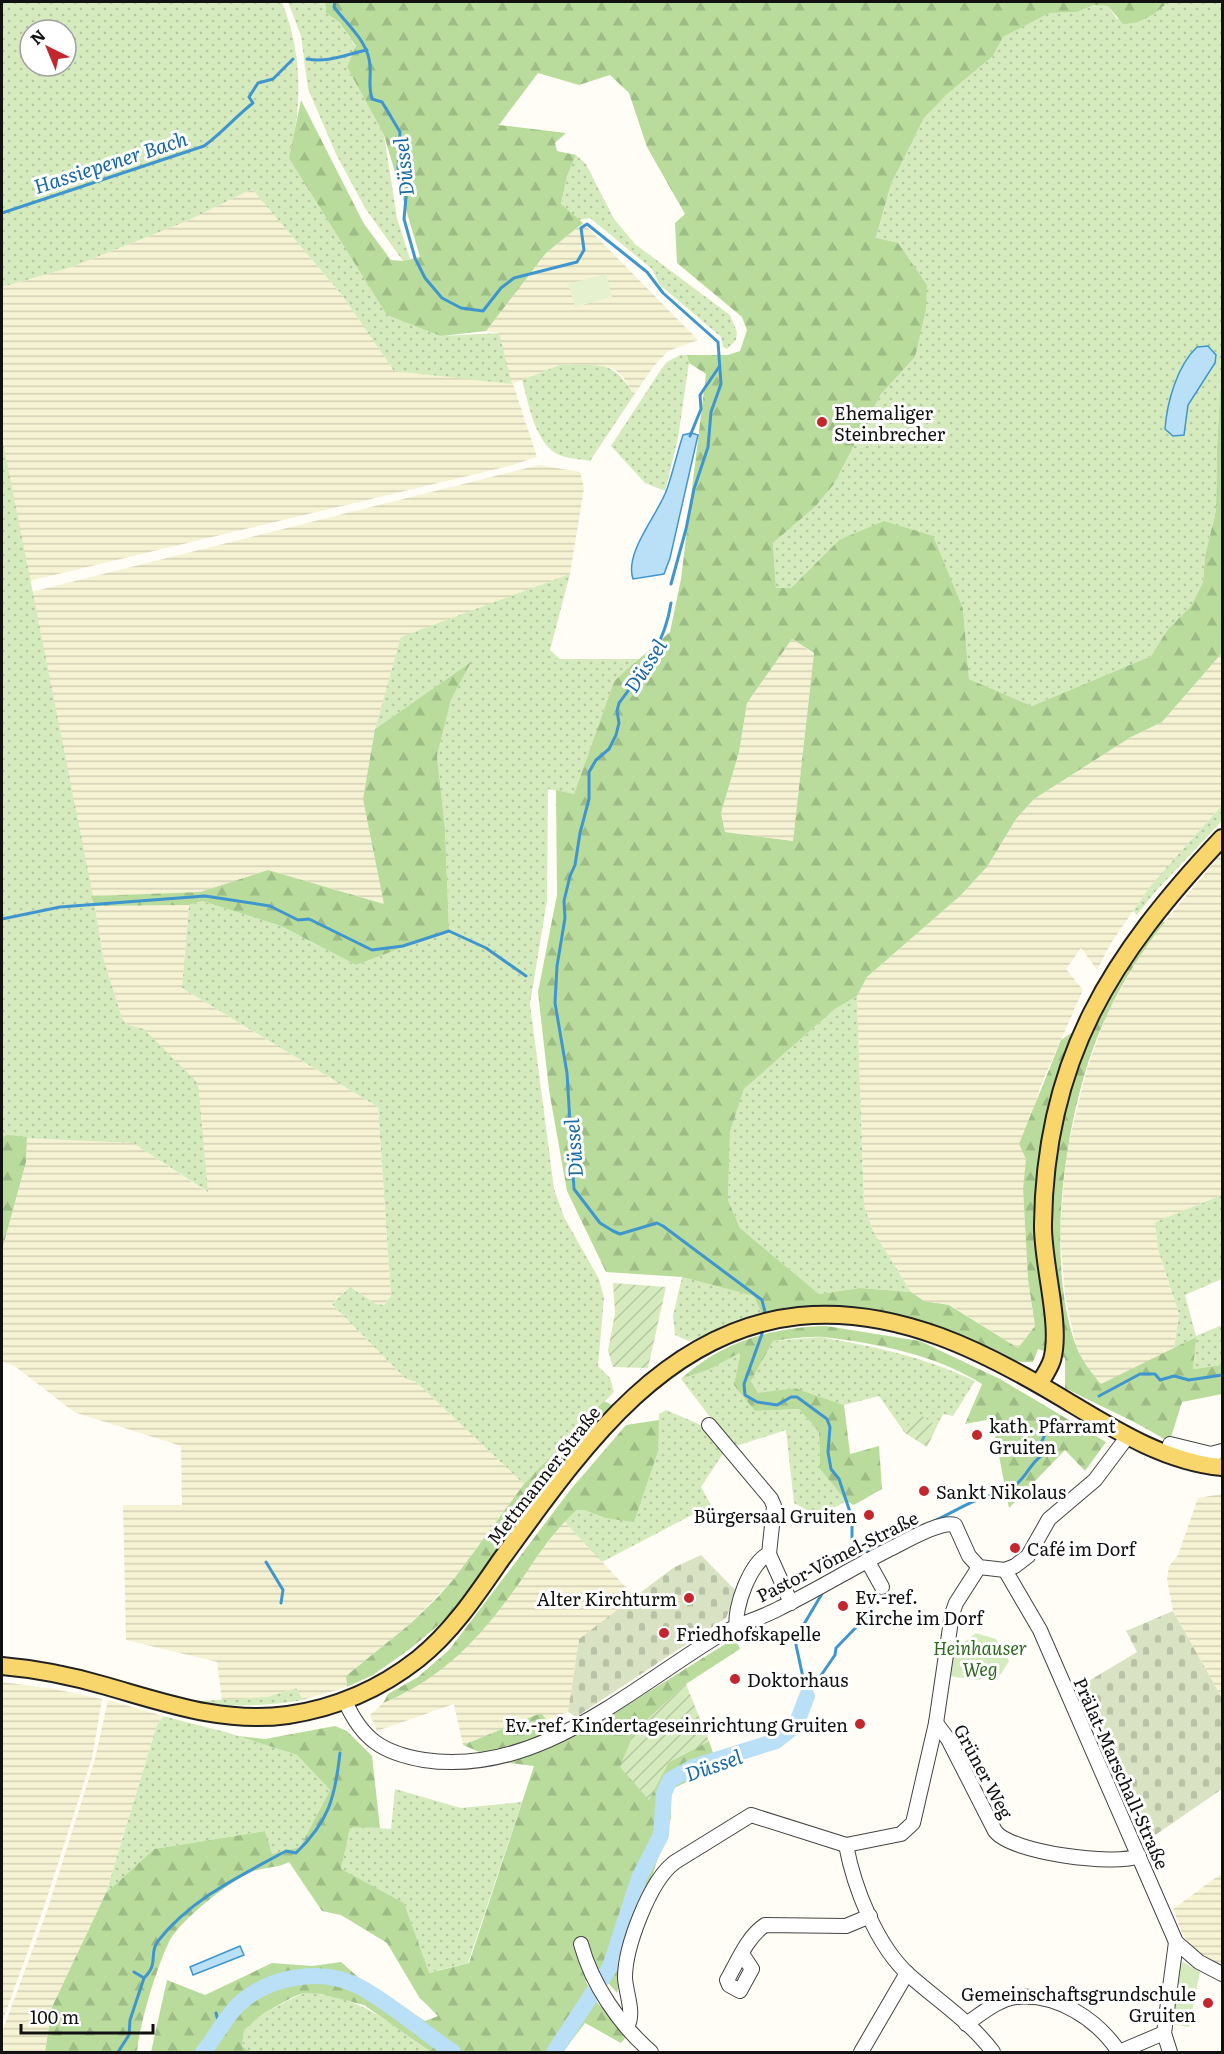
<svg xmlns="http://www.w3.org/2000/svg" width="1224" height="2054" viewBox="0 0 1224 2054" font-family="Literata,serif">
<style>
.farmland{fill:url(#farmland-rules)}
.grass{fill:url(#grass-dots);fill-rule:evenodd}
.forest{fill:url(#forest-firs);fill-rule:evenodd}
.cemetery{fill:url(#cemetery-stones)}
.park{fill:#d5ebbd}
.garden{fill:url(#garden-furrows)}
.pitch{fill:#e6f2cf}
.water{fill:#b9e0f7;stroke:#3f96cf;stroke-width:1.5}
.lines{fill:none;stroke-linecap:round;stroke-linejoin:round}
.stream{stroke:#3f96cf;stroke-width:3}
.river{stroke:#b9e0f7;stroke-width:16}
.minor-casing{stroke:#444;stroke-width:16}
.major-casing{stroke:#222;stroke-width:20}
.minor{stroke:#fff;stroke-width:14}
.major{stroke:#f9d66b;stroke-width:16}
.poi-dot{fill:#c4262e;stroke:#fff;stroke-width:2}
.labels{text-anchor:middle;dominant-baseline:central;stroke-width:6;stroke-linejoin:round;paint-order:stroke}
.poi-label{font-size:18px;fill:#111;stroke:#fff;text-anchor:start}
.street-label{font-size:18px;fill:#111;stroke:#fff}
.park-label{font-size:18px;font-style:italic;fill:#2f6b1f;stroke:#fff}
.water-label{font-size:20px;font-style:italic;fill:#1768a6;stroke:#fff}
</style>
<defs>
<pattern id="farmland-rules" width="6" height="5" patternUnits="userSpaceOnUse" patternTransform="scale(1.5)"><rect width="6" height="5" fill="#f6f3d4"/><path d="M0 2.5h6" fill="none" stroke="#d2cfb5"/></pattern>
<pattern id="grass-dots" width="8" height="8" patternUnits="userSpaceOnUse" patternTransform="scale(1.5)"><rect width="8" height="8" fill="#d5ebbd"/><path d="M2 2h.1M6 6h.1" fill="none" stroke="#b6c8a1" stroke-width="1.8" stroke-linecap="round"/></pattern>
<pattern id="forest-firs" width="22" height="20" patternUnits="userSpaceOnUse" patternTransform="scale(1.5)"><rect width="22" height="20" fill="#b9dc9c"/><path d="M5 1l3.5 6h-7zM16 11l3.5 6h-7z" fill="#9ebc85"/></pattern>
<pattern id="cemetery-stones" width="16" height="16" patternUnits="userSpaceOnUse" patternTransform="scale(1.5)"><rect width="16" height="16" fill="#d9e3c4"/><path d="M2 7V4a2 2 0 0 1 4 0v3zM10 15v-3a2 2 0 0 1 4 0v3z" fill="#b9c2a7"/></pattern>
<pattern id="garden-furrows" width="10" height="10" patternUnits="userSpaceOnUse" patternTransform="scale(1.5)"><rect width="10" height="10" fill="#d5ebbd"/><path d="M-1 1l2-2M0 10L10 0M9 11l2-2" fill="none" stroke="#b6c8a1"/></pattern>
</defs>
<rect width="100%" height="100%" fill="#fffdf5"/>
<g class="farmland">
<path d="M252,189L342,295L394,371L499,333L486,331L546,253L583,223L698,340L668,351L653,367L634,395L623,377L613,368L562,364L513,384L537,457L509,466L29,581L2,437V287L72,267L187,221Z"/>
<path d="M539,465L580,472L584,488L570,574L401,638L375,729L363,799L385,904L268,870L200,892L91,896L31,592Z"/>
<path d="M792,639L814,654L793,841L725,832L721,813L739,752L747,703Z"/>
<path d="M1222,653V805L1152,884L1111,943L1097,970L1081,948L1066,969L1083,990L1041,1085L1027,1131L1019,1144L1027,1159L1023,1189L1028,1279L1035,1326L1018,1348L950,1305L924,1301L911,1292L873,1231L864,1205L857,996L867,977L960,896L987,867L1016,819L1034,799L1131,737L1162,722Z"/>
<path d="M1222,853V1195L1155,1222L1158,1249L1179,1314L1174,1349L1102,1384L1087,1368L1076,1346L1065,1295L1060,1232L1066,1154L1087,1069L1106,1016L1146,944Z"/>
<path d="M189,905L182,988L378,1107L391,1296L384,1305L376,1304L350,1287L332,1304L406,1379L416,1382L524,1484L453,1580L410,1624L346,1676L347,1687L303,1700L296,1688L267,1697L222,1701L217,1662L126,1640L123,1505H182L181,1446L74,1412L16,1367L2,1361V1250L26,1162L27,1137L133,1143L207,1192L128,1025L122,1018L103,957L95,906Z"/>
<path d="M1222,1494V1698L1173,1611L1167,1579L1169,1566L1178,1555L1198,1498Z"/>
<path d="M564,1521L636,1598L579,1639L568,1712L547,1720L541,1713L463,1745L454,1704L377,1731L370,1715L383,1703L406,1693L477,1637Z"/>
<path d="M2,1682L54,1689L102,1699L92,1758L43,1910L2,2022Z"/>
<path d="M108,1700L163,1716L157,1725L106,1893L52,2007L45,2052H2V2032L47,1911L95,1759Z"/>
<path d="M1222,1873V1967L1195,1951L1182,1933L1173,1909Z"/>
</g>
<g class="grass">
<path d="M2,2H282C302,52 303,105 289,158L441,336L499,333L512,384L394,371L342,295L252,189L187,221L72,267L2,287ZM30,30H66V66H30Z"/>
<path d="M288,2H325L326,13L339,22L356,47L347,67L384,135L397,218L410,259L403,261L365,208L336,154L308,89L301,36Z"/>
<path d="M1168,2H1222V358L1217,448L1216,510L1205,556L1203,582L1191,606L1168,629L1151,656L1032,706L969,679L963,609L839,540L791,588H776L773,543L815,507L834,484L881,394L915,357L927,285L914,267L876,239L891,184L924,118L947,93L993,56L1003,37L1048,13L1077,12L1094,5L1108,6L1117,19L1162,8ZM1197,347L1211,370C1202,382 1183,403 1187,419L1173,436L1165,429C1167,401 1177,366 1197,347Z"/>
<path d="M576,155L586,164L614,219L635,244L730,315L737,332L736,340L727,349L723,347L721,337L660,285L652,269L590,218L579,220L561,205L567,176Z"/>
<path d="M680,355H687L689,363L678,438L665,491L645,483L611,446L662,368L667,362Z"/>
<path d="M562,364C601,367 612,358 634,395L590,461C581,459 571,459 562,456C535,447 529,404 522,380Z"/>
<path d="M2,437L95,906L103,957L122,1018L128,1025L144,1029L198,1083L208,1192L133,1143L2,1137Z"/>
<path d="M570,574L550,650L560,659H640L614,681L574,794L548,789L547,900L530,1004L554,1189L564,1217L599,1279L604,1298L598,1366L610,1378L614,1392L524,1484L416,1382L406,1379L332,1304L350,1287L376,1304L384,1305L391,1296L378,1107L182,988L189,905L202,901L281,926L356,965L449,930L445,828L437,756L451,700L470,663L375,729L401,637Z"/>
<path d="M1222,805V821L1156,891L1137,915L1133,911L1152,884Z"/>
<path d="M857,996L864,1205L873,1231L911,1292L860,1288L819,1294L740,1228L728,1200L730,1132L744,1089L835,1009Z"/>
<path d="M1222,1195V1279L1185,1295L1196,1336L1222,1325V1365L1193,1369L1195,1337L1174,1349L1179,1314L1158,1249L1155,1222Z"/>
<path d="M682,1277L755,1296L762,1314L689,1341L675,1335L673,1316Z"/>
<path d="M821,1337C876,1347 925,1357 975,1381L953,1416L943,1414L937,1426L916,1413L905,1433L879,1396L844,1405L795,1388L758,1394L751,1381L773,1341Z"/>
<path d="M741,1351L755,1411L799,1409L819,1432L820,1469L846,1501L819,1517L794,1503L786,1430L733,1447L681,1379L708,1370Z"/>
<path d="M666,1410L701,1425L726,1449L701,1487L711,1505L602,1562L564,1521L577,1510H584L605,1518L634,1521L657,1451L659,1414Z"/>
<path d="M296,1688L303,1700C261,1707 223,1707 182,1702L267,1697Z"/>
<path d="M163,1716L229,1733L297,1755L330,1790L300,1847L271,1855L265,1831L154,1849L106,1893L157,1725Z"/>
<path d="M395,1789L461,1808L522,1802L468,1963L428,1973L404,1903L341,1870L349,1826L391,1829Z"/>
<path d="M303,1993C359,1994 387,2022 431,2052H250L242,2046L244,2030L264,2013Z"/>
</g>
<g class="forest">
<path d="M325,2H1168C1156,14 1140,24 1123,24L1108,6L1094,5L1077,12L1049,13L1003,37L993,56L947,94L924,118L891,184L876,238L898,243L927,285L926,309L915,357L881,394L834,484L815,507L773,543L776,588H791L839,540L884,521L933,536L963,609L969,679L1032,706L1151,656L1168,629L1191,606L1203,582L1205,556L1216,510L1217,448L1222,358V653L1162,722L1131,737L1034,799L1016,819L987,867L960,896L867,977L857,996L835,1009L744,1089L730,1132L728,1200L740,1228L819,1294L860,1288L911,1292L924,1301L949,1305L1018,1348L1035,1326L1028,1279L1023,1189L1026,1159L1019,1144L1061,1040L1098,1015L1154,922H1165C1142,950 1122,983 1107,1015C1066,1100 1043,1256 1076,1346C1082,1361 1091,1372 1101,1384L1196,1337L1193,1369L1222,1365V1394L1182,1402L1171,1437L1167,1441C1135,1420 1099,1406 1065,1388V1358L1038,1349L1033,1362C1006,1365 981,1343 957,1334C937,1326 915,1319 895,1315C851,1306 806,1309 762,1314L754,1296L682,1277L606,1272L567,1191L549,1090L538,992L557,895L556,790L574,794L614,681L670,632L681,579L706,374L689,363L687,355H728L740,351L747,330L742,317L677,263L675,223L685,214L647,147L629,93L610,75L579,85L538,73L499,125L566,133L555,143L557,151L576,155L567,176L561,204L583,223L546,253L486,331L441,336L387,315L289,158L301,100L364,224L391,260L403,261L420,257L384,135L347,67L356,46L339,22L326,13ZM792,639L814,653L793,841L725,832L721,813L739,752L747,703Z"/>
<path d="M471,662L451,700L437,756L445,828L449,930L356,965L281,926L202,901L189,905L95,906L91,896L200,892L268,870L384,904L363,799L375,729Z"/>
<path d="M8,1135L27,1137L26,1162L2,1250V1137Z"/>
<path d="M826,1326L920,1341L1000,1379L1106,1442L1085,1471L1065,1450L1009,1508L992,1419L965,1424L982,1384C937,1355 875,1343 823,1337C807,1336 789,1339 773,1341L751,1381L758,1393L795,1388L844,1405L850,1454L879,1446L882,1489L854,1505L846,1501L820,1469L819,1432L799,1409L755,1411L734,1385L741,1352L708,1370L681,1379C721,1342 773,1327 826,1326Z"/>
<path d="M604,1401L612,1405L590,1428L448,1617L410,1649L373,1675L347,1687L346,1676L410,1624L436,1599L453,1580L524,1484Z"/>
<path d="M659,1420L658,1451L634,1522L605,1518L584,1510H577C547,1536 530,1570 506,1601C473,1646 435,1682 383,1703L388,1694L418,1677L449,1650L571,1489L626,1425Z"/>
<path d="M735,1638L740,1649L686,1684L634,1732L669,1762L709,1741L718,1767L670,1790L671,1818L633,1935L617,1993L595,1968L586,1982L597,2002L626,2037L621,2043L585,2023L563,2052H431L364,2005L321,1994L303,1993L293,1997L264,2013L244,2030L242,2046L250,2052H151L167,1980L205,1995L272,1963L312,1966L341,1962L358,1977L425,2021L438,2016L419,1997L387,1943L341,1915L322,1911L289,1862C277,1868 266,1867 254,1871C232,1879 179,1921 169,1942C157,1966 139,2026 137,2052H45L52,2007L106,1893L154,1849L265,1831L272,1854L300,1847L330,1790L297,1755L238,1736L265,1739L335,1726L347,1731L372,1756L380,1828L350,1827L341,1869L404,1903L429,1973L469,1963L534,1766L503,1762L463,1745L541,1713L555,1730L586,1731Z"/>
</g>
<g class="cemetery">
<path d="M701,1555L737,1592L726,1618L576,1717L568,1712L579,1639L673,1568Z"/>
<path d="M1173,1611L1222,1698V1789L1148,1840L1077,1688L1137,1652L1126,1631Z"/>
</g>
<g class="park">
<path d="M976,1633L996,1639L1009,1661L1001,1674L977,1680L949,1676L953,1651Z"/>
<path d="M1178,1959L1200,1972L1189,2027L1170,2024Z"/>
</g>
<g class="garden">
<path d="M613,1283L666,1287L648,1368L613,1367L608,1351L615,1313Z"/>
<path d="M916,1412L937,1426L927,1447L905,1433Z"/>
<path d="M686,1684L709,1741L669,1762L649,1800L620,1767L634,1732Z"/>
</g>
<path class="pitch" d="M606,274L612,297L575,307L568,284Z"/>
<g class="water">
<path d="M1208,346L1216,355L1215,363L1188,405L1184,435L1173,436L1165,429C1167,402 1177,366 1197,347Z"/>
<path d="M691,433L698,435L670,558L664,574L633,579C624,552 658,515 667,489C673,472 677,453 683,435Z"/>
<path d="M240,1946L244,1955L193,1975L190,1967Z"/>
</g>
<g class="lines">
<g class="stream">
<path d="M335,2L334,7C348,26 369,42 370,66C371,79 368,86 372,99L382,102L400,132L398,168L407,187L404,219L415,258L425,278L442,298L461,308L483,311L501,288L514,278L577,262L584,250L581,228L587,224L647,272L663,293L718,342L721,384L711,412L708,447L694,489L686,529L671,584"/>
<path d="M307,59C329,63 346,54 367,50"/>
<path d="M2,213L204,146C222,133 235,117 253,103L249,97L258,83L273,79L293,59"/>
<path d="M690,436L701,409L700,395L719,367"/>
<path d="M671,603C665,644 643,671 619,703L617,711L619,723L616,735L609,749L596,760L589,772V799L580,833L575,865L570,876L564,901L565,918L557,966L555,1003L567,1073L574,1189L600,1223L613,1231L620,1234L657,1223L663,1226L762,1300L766,1316"/>
<path d="M2,919L60,907L205,896L270,906L298,920L309,919L372,950L403,946L449,931L486,948L526,976"/>
<path d="M763,1331L744,1384L745,1395L757,1402L777,1405L791,1397H797L827,1419L830,1427L828,1452L831,1469L839,1479L852,1518V1556"/>
<path d="M1099,1396L1140,1374H1155L1160,1380L1174,1376L1189,1380L1222,1375"/>
<path d="M934,1521C950,1514 965,1504 982,1498C992,1494 1003,1494 1013,1487C1026,1478 1029,1465 1041,1456L1042,1441L1046,1432"/>
<path d="M864,1557L865,1553L890,1541"/>
<path d="M266,1562L283,1590L281,1603"/>
<path d="M807,1696L835,1655L836,1648L867,1616L877,1591"/>
<path d="M807,1696L796,1645L797,1636L823,1592"/>
<path d="M144,1978C160,1962 148,1954 158,1941C191,1899 240,1876 286,1851L296,1853C329,1821 335,1798 340,1753"/>
<path d="M216,2013L220,2028"/>
<path d="M118,2052L129,2035L130,2020L144,1978L134,1972"/>
</g>
<g class="river">
<path d="M203,2052C216,2037 224,2019 238,2005C269,1976 321,1967 358,1986C388,2001 424,2033 453,2052"/>
<path d="M554,2052L610,1967L639,1878L661,1835L664,1793L670,1780L693,1767L776,1741L796,1725L807,1696"/>
</g>
<defs>
<g id="minor">
<path d="M709,1425L771,1499L774,1506L769,1554"/>
<path d="M1170,1444L1211,1454L1222,1451"/>
<path d="M769,1554L791,1603"/>
<path d="M867,1560L882,1587"/>
<path d="M1005,1570L1040,1630L1176,1942L1199,1962L1222,1974"/>
<path d="M737,1627C733,1609 751,1561 769,1554"/>
<path d="M345,1701C362,1739 382,1753 424,1760C536,1777 629,1690 718,1636C737,1624 760,1619 780,1608C817,1590 852,1568 888,1550C903,1543 940,1520 955,1525L969,1556L979,1567L1005,1570L1015,1566L1028,1556L1049,1519L1095,1480L1128,1436"/>
<path d="M936,1723L948,1739L995,1831C1011,1853 1115,1866 1139,1856"/>
<path d="M846,1845C854,1887 876,1945 909,1975C937,2000 971,2022 993,2052"/>
<path d="M581,1944C592,1985 620,2025 651,2052"/>
<path d="M742,1954L752,1969L740,1991L729,1985L727,1980C738,1961 747,1937 765,1925L846,1926L870,1916"/>
<path d="M966,2024C980,2015 998,1999 1016,1997C1057,1993 1097,2019 1119,2052"/>
<path d="M627,2027C635,2013 626,1994 625,1978C625,1947 650,1880 675,1862L751,1815L846,1845L901,1834L913,1823L936,1723L952,1614L956,1603L979,1567"/>
<path d="M861,2052L907,1973"/>
<path d="M1119,2052L1164,2033"/>
<path d="M1170,2052L1164,2033L1176,1942"/>
</g>
<g id="major">
<path d="M1039,1384C1044,1376 1049,1369 1052,1360C1062,1325 1042,1263 1043,1224C1045,1058 1112,955 1222,838"/>
<path d="M2,1666C37,1669 72,1676 106,1686C166,1703 224,1724 288,1715C335,1708 380,1689 418,1659C451,1633 476,1596 500,1561C576,1457 659,1331 799,1316C897,1306 986,1352 1067,1401C1115,1430 1166,1462 1222,1467"/>
</g>
</defs>
<use href="#minor" class="minor-casing"/>
<use href="#major" class="major-casing"/>
<use href="#minor" class="minor"/>
<use href="#major" class="major"/>
</g>
<g class="poi-dot">
<circle cx="822" cy="422" r="6"/>
<circle cx="977" cy="1435" r="6"/>
<circle cx="924" cy="1491" r="6"/>
<circle cx="869" cy="1515" r="6"/>
<circle cx="1015" cy="1548" r="6"/>
<circle cx="689" cy="1598" r="6"/>
<circle cx="843" cy="1606" r="6"/>
<circle cx="664" cy="1633" r="6"/>
<circle cx="735" cy="1679" r="6"/>
<circle cx="860" cy="1724" r="6"/>
<circle cx="1208" cy="2003" r="6"/>
</g>
<g class="labels">
<g class="poi-label">
<text x="834" y="412">Ehemaliger<tspan x="834" dy="21">Steinbrecher</tspan></text>
<text x="989" y="1425">kath. Pfarramt<tspan x="989" dy="21">Gruiten</tspan></text>
<text x="936" y="1491">Sankt Nikolaus</text>
<text x="857" y="1515" text-anchor="end">Bürgersaal Gruiten</text>
<text x="1027" y="1548">Café im Dorf</text>
<text x="855" y="1596">Ev.-ref.<tspan x="855" dy="21">Kirche im Dorf</tspan></text>
<text x="677" y="1598" text-anchor="end">Alter Kirchturm</text>
<text x="676" y="1633">Friedhofskapelle</text>
<text x="747" y="1679">Doktorhaus</text>
<text x="848" y="1724" text-anchor="end">Ev.-ref. Kindertageseinrichtung Gruiten</text>
<text x="1196" y="1993" text-anchor="end">Gemeinschaftsgrundschule<tspan x="1196" dy="21">Gruiten</tspan></text>
</g>
<g class="street-label">
<text transform="translate(543 1475) rotate(-52)">Mettmanner Straße</text>
<text transform="translate(837 1556) rotate(-27)">Pastor-Vömel-Straße</text>
<text transform="translate(984 1771) rotate(62)">Grüner Weg</text>
<text transform="translate(1122 1773) rotate(66)">Prälat-Marschall-Straße</text>
</g>
<g class="park-label">
<text x="980" y="1647">Heinhauser<tspan x="980" dy="21">Weg</tspan></text>
</g>
<g class="water-label">
<text transform="translate(110 161) rotate(-18)">Hassiepener Bach</text>
<text transform="translate(402 167) rotate(-96)">Düssel</text>
<text transform="translate(644 665) rotate(-57)">Düssel</text>
<text transform="translate(572 1148) rotate(-94)">Düssel</text>
<text transform="translate(713 1764) rotate(-19)">Düssel</text>
</g>
</g>
<rect width="1224" height="2054" fill="none" stroke="#111111" stroke-width="6"/>
<g transform="translate(48 48) rotate(317)"><circle r="28" fill="#ffffff" stroke="#a0a0a0" stroke-width="1.5"/>
<path d="M0-4.5L10 22L0 15L-10 22Z" fill="#c4262e"/>
<text y="-9" font-size="16" font-weight="bold" text-anchor="middle" fill="#111111">N</text>
</g>
<path d="M21 2024v9h132v-9" fill="none" stroke="#111111" stroke-width="3"/>
<text x="30" y="2024" font-size="18" fill="#111111" stroke="#ffffff" stroke-width="4.5" paint-order="stroke">100 m</text>
</svg>
